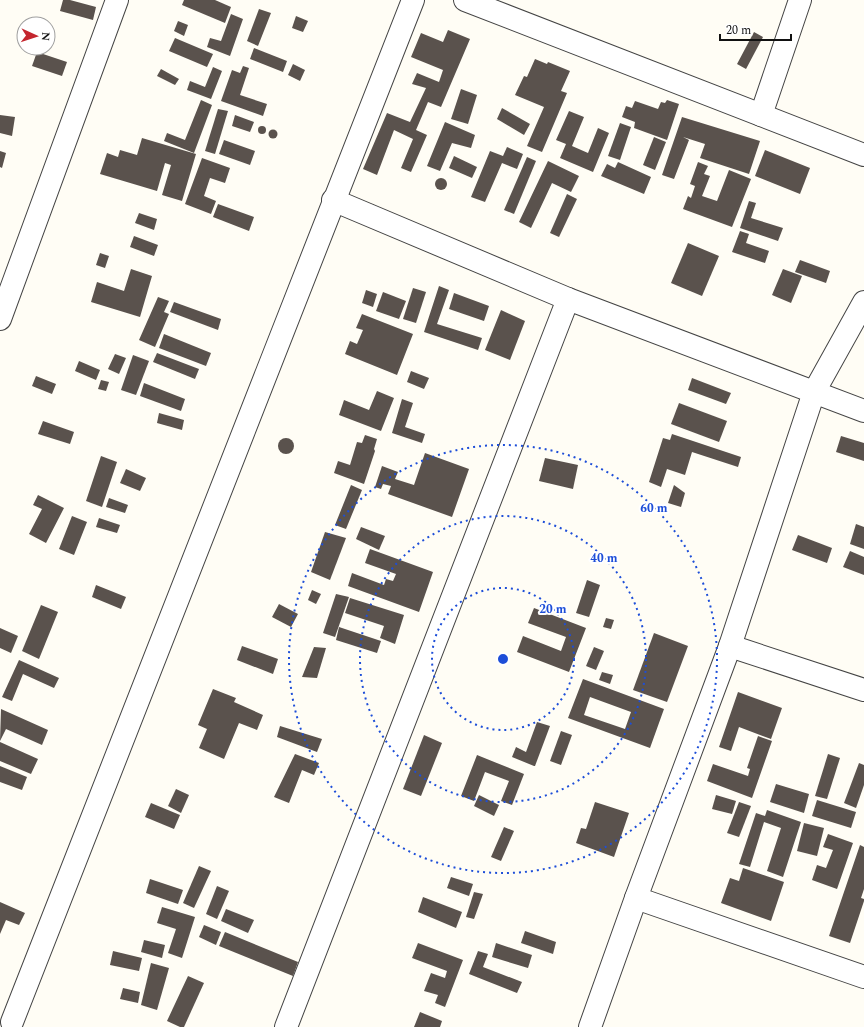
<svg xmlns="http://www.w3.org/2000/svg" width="864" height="1027" viewBox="0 0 864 1027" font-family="Spectral,serif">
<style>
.building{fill:#5a524d;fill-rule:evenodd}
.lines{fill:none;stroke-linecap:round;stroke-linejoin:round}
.minor-casing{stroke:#444;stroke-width:24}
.minor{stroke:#fff;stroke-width:22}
.ring{fill:none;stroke:#1d4ed8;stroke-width:2;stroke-dasharray:2 4}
.centre{fill:#1d4ed8;stroke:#fff;stroke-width:2}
.ring-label{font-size:12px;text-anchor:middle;font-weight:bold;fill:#1d4ed8;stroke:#fff;stroke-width:4;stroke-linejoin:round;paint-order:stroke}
</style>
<rect width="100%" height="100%" fill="#fffdf5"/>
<g class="building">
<path d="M63,0H70L96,7L93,20L60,11Z"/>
<path d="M184,0H215L231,7L225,23L182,5Z"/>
<path d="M259,9L271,13L258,46L247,41Z"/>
<path d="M231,14L243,19L230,56L207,47L210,38L221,41Z"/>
<path d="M296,16L308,21L303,32L292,28Z"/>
<path d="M178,21L188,25L184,36L174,31Z"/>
<path d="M448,30L470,39L441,107L428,102L416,130L427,135L411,172L401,168L413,139L394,130L377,175L363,169L387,113L410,122L426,88L412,84L417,73L439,82L443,70L411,57L421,33L443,42Z"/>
<path d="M754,32L763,37L746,69L737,64Z"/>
<path d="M175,38L213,54L207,67L169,51Z"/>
<path d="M254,48L287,61L283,72L250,59Z"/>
<path d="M37,52L67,62L62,76L32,66Z"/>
<path d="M535,59L547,64L548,62L570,71L561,91L567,93L542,152L527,146L544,107L515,95L524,76L527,77Z"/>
<path d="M293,64L305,70L300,81L288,75Z"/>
<path d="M243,66L249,68L240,95L267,104L263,116L221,101L232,70L240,73Z"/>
<path d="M213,67L222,71L211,99L187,90L190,81L205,87Z"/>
<path d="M161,69L179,79L175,85L157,76Z"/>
<path d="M461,89L477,95L468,124L451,119Z"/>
<path d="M201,100L212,105L194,153L164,141L167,133L185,140Z"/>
<path d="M667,100L679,104L667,140L634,128L635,122L622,117L626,106L632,108L635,101L658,109L661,102L665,103Z"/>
<path d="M502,108L530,124L524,135L497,119Z"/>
<path d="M218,109L228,111L215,154L205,151Z"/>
<path d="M569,111L584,117L572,146L588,153L598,128L609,133L593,172L560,158L566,144L556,140Z"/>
<path d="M0,115L15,117L12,136L0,133Z"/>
<path d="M235,115L254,122L250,132L232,126Z"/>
<path d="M682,117L760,141L749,174L700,158L705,144L683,137L689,140L674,179L662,175Z"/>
<path d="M445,122L475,135L471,148L452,143L440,171L427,166Z"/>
<path d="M620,123L631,127L620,160L608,156Z"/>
<circle cx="262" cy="130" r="4"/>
<circle cx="273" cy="134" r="4.5"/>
<path d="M654,137L666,142L655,170L643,165Z"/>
<path d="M142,138L196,154L182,201L162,195L171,165L165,163L157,191L100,174L107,153L118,157L120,150L137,155Z"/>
<path d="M224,140L255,151L250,165L219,154Z"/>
<path d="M507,147L523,154L517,169L502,163L485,202L471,197L490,151L503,156Z"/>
<path d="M765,150L810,168L800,194L755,176Z"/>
<path d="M0,151L6,153L2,168L0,167Z"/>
<path d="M454,156L477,167L472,178L449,168Z"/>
<path d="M527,157L536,161L514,214L504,210Z"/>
<path d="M202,158L230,168L225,183L210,178L204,196L216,201L211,214L185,204Z"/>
<path d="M548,161L579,176L571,192L552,183L531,228L519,222Z"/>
<path d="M618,162L651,177L644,194L601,176L607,164L615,168Z"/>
<path d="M698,162L708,166L704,174L710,176L702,196L717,201L729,170L751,179L732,227L683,209L688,196L691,198L695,186L690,184Z"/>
<circle cx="441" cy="184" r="6"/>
<path d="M567,194L577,199L559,237L550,233Z"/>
<path d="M749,201L756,203L751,218L783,228L778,241L740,228Z"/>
<path d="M218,204L254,217L249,231L213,217Z"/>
<path d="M139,213L157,219L154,230L135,223Z"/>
<path d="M740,231L749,234L746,243L769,251L765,263L732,252Z"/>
<path d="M134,236L158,245L154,256L130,247Z"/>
<path d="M688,243L719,256L702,296L671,283Z"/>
<path d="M100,253L109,256L105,268L96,265Z"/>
<path d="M800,260L830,271L826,283L795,272Z"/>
<path d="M131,269L152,276L140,317L91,302L97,282L124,291Z"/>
<path d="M783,269L802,276L791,303L772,295Z"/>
<path d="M439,286L449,290L437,324L482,338L478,350L424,332Z"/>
<path d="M413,288L426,292L416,323L403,319Z"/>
<path d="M366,290L377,294L373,307L362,303Z"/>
<path d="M383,292L406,301L399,319L376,311Z"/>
<path d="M454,293L489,306L484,321L449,309Z"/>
<path d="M158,297L169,301L164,312L169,314L155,347L139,340Z"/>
<path d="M174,302L221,319L218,330L170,312Z"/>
<path d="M501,310L525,321L510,360L485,350Z"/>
<path d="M362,314L413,334L397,375L345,354L350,341L357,344L363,330L356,328Z"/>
<path d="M164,334L211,353L206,366L159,348Z"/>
<path d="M157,353L199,369L195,379L153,362Z"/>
<path d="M115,354L126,358L119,374L108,369Z"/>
<path d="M133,355L149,361L136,395L121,390Z"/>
<path d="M79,361L100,370L96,380L75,371Z"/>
<path d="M411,371L429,378L424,389L407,382Z"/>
<path d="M36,376L56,384L52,394L32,386Z"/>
<path d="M692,378L731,393L726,404L688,390Z"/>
<path d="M101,380L109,382L106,391L98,389Z"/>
<path d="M144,383L185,399L181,411L140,396Z"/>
<path d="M377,391L394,398L381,431L339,415L344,400L369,410Z"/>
<path d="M402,399L413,403L405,427L425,434L422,443L392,433Z"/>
<path d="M679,403L727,421L719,442L671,424Z"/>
<path d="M159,413L184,420L182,430L157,423Z"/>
<path d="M43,421L74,432L70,444L38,434Z"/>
<path d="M672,434L741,457L738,467L692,452L685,475L667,469L661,487L649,482L663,438L670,440Z"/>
<path d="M365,435L377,439L374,449L375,451L364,484L334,473L338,461L350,465L357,442L362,443Z"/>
<path d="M841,436L864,443V461L836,452Z"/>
<circle cx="286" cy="446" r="8"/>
<path d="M425,453L469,469L452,517L388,494L391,486L383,484L381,489L375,487L382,466L398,472L395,479L414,485Z"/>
<path d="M101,456L117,462L102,507L86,501Z"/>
<path d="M545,458L578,465L573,489L539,481Z"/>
<path d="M126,469L146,478L140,491L120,483Z"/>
<path d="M351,485L362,490L346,529L335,525Z"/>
<path d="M674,485L685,493L681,507L668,503Z"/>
<path d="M38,495L64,508L46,543L29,534L42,509L33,505Z"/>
<path d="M109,498L128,505L125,513L106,507Z"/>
<path d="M72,516L87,522L74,555L59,549Z"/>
<path d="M99,518L120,525L117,533L96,527Z"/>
<path d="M856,524L864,527V549L850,544Z"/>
<path d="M361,527L385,536L379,550L356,539Z"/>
<path d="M325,532L346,538L330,580L311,572Z"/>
<path d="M798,535L832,548L827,563L792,550Z"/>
<path d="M370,549L433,572L419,612L348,586L352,573L384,585L386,579L393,581L396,574L365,563Z"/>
<path d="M850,551L864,557V575L843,567Z"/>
<path d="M587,580L600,585L589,617L576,613Z"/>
<path d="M96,585L126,597L121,609L92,597Z"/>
<path d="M312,590L321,594L316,604L308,600Z"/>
<path d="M336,594L349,597L335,637L323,633Z"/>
<path d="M350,598L404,615L395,644L380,638L384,626L345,613Z"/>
<path d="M279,604L298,614L291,627L272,617Z"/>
<path d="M41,605L58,612L39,659L22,651Z"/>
<path d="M534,608L586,628L569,672L517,652L523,636L561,651L566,637L528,623Z"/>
<path d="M606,618L614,620L611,629L603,627Z"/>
<path d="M339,627L381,641L377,653L336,640Z"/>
<path d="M0,628L18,636L11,653L0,648Z"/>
<path d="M654,633L688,646L667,702L633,690Z"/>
<path d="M242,646L278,659L273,674L237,660Z"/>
<path d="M314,647L326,648L317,678L302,677Z"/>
<path d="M594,647L604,651L596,670L586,666Z"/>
<path d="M19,660L59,678L54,688L23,674L12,701L2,697Z"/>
<path d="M602,672L613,675L610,684L599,680Z"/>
<path d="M583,679L664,709L650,748L568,718ZM590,697L631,712L625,729L584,715Z"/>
<path d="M213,689L236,698L234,702L263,715L257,730L239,723L224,759L199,748L207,729L198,725Z"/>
<path d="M738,692L782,708L771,739L739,727L731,751L719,747Z"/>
<path d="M1,709L48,730L42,745L6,729L0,741Z"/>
<path d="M537,722L550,726L535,766H534L512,757L516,747L526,752Z"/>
<path d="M280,726L322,739L317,752L277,737Z"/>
<path d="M561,731L572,735L561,765L550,761Z"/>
<path d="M424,735L442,743L421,796L403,789Z"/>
<path d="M758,736L772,741L752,798L707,781L713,764L748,776L750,769L747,768Z"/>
<path d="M0,742L38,759L31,774L0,761Z"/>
<path d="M295,754L319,763L314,775L302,770L289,803L274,797Z"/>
<path d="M828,754L840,758L827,799L815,796Z"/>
<path d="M477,755L524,774L512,805L501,801L509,781L485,772L474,801L461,796Z"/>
<path d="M859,763L864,765V785L856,808L844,803Z"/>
<path d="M0,766L27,777L22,790L0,782Z"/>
<path d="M776,784L809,794L804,813L770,802Z"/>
<path d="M176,789L189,795L181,813L168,806Z"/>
<path d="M479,795L499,805L494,816L474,806Z"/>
<path d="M716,795L736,801L732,814L712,809Z"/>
<path d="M817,800L856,812L851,828L812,816Z"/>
<path d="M595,802L629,813L614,857L576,843L581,828L586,829Z"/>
<path d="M739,802L751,806L739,837L727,833Z"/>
<path d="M151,803L180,815L174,829L145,817Z"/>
<path d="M767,810L801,822L783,877L767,871L781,828L764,822L750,867L739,864L756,813L765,816Z"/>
<path d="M804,823L824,828L817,856L797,851Z"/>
<path d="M504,827L514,831L501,861L491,857Z"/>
<path d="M828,834L853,843L837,889L812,880L817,865L826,868L833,850L823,847Z"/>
<path d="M860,845L864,847V889L861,898L864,899V901L850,943L829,936Z"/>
<path d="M199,866L211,871L194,908L183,903Z"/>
<path d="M743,868L784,882L771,921L721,903L730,878L739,881Z"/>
<path d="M451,877L473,884L469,896L447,888Z"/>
<path d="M150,879L183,890L178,904L146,893Z"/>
<path d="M217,886L229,891L217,919L206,914Z"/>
<path d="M474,892L483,894L474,919L466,917Z"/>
<path d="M423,897L462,912L456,928L418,912Z"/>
<path d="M0,902L25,913L19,925L6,920L0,934Z"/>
<path d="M162,907L195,917L182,958L168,953L176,929L157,923Z"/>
<path d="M226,909L254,920L248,933L221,921Z"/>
<path d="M204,925L221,932L216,945L199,937Z"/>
<path d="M525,931L556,942L553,954L521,943Z"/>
<path d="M225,932L298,962L293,976L219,946Z"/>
<path d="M144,940L165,945L162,958L141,952Z"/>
<path d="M418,943L463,960L445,1007L435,1003L438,995L424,991L431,973L445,978L447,971L412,958Z"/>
<path d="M496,943L532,955L528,968L492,957Z"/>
<path d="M113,951L142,958L139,971L110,965Z"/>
<path d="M478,951L488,954L483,967L522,982L517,993L469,974Z"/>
<path d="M151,963L169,968L157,1010L141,1005Z"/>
<path d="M188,976L204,983L184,1027H180L167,1021Z"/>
<path d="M123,988L140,992L138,1003L120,999Z"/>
<path d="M420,1012L442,1021L440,1027H414Z"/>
</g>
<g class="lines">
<defs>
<g id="minor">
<path d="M465,0L864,155"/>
<path d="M761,115L800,0"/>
<path d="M333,200L568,299L864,411"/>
<path d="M0,319L117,0"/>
<path d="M730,646L864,690"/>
<path d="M636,898L864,977"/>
<path d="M12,1022L413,0"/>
<path d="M286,1027L568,299"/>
<path d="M590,1027L636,898L730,646L814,392L864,302"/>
</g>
</defs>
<use href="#minor" class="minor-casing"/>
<use href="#minor" class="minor"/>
</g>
<g class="ring">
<circle cx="503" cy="659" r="71"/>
<circle cx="503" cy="659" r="143"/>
<circle cx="503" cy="659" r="214"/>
</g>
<circle cx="503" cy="659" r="6" class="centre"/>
<g class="ring-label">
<text x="654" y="512">60 m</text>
<text x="604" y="562">40 m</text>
<text x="553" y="613">20 m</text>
</g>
<g transform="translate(36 36) rotate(93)"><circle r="19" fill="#ffffff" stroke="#a0a0a0"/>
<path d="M0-3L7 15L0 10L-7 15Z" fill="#c4262e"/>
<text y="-6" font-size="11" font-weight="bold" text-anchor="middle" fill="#111111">N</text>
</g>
<path d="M720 34v6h71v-6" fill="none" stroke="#111111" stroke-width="2"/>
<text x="726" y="34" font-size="12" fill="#111111" stroke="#ffffff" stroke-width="3" paint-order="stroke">20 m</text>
</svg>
